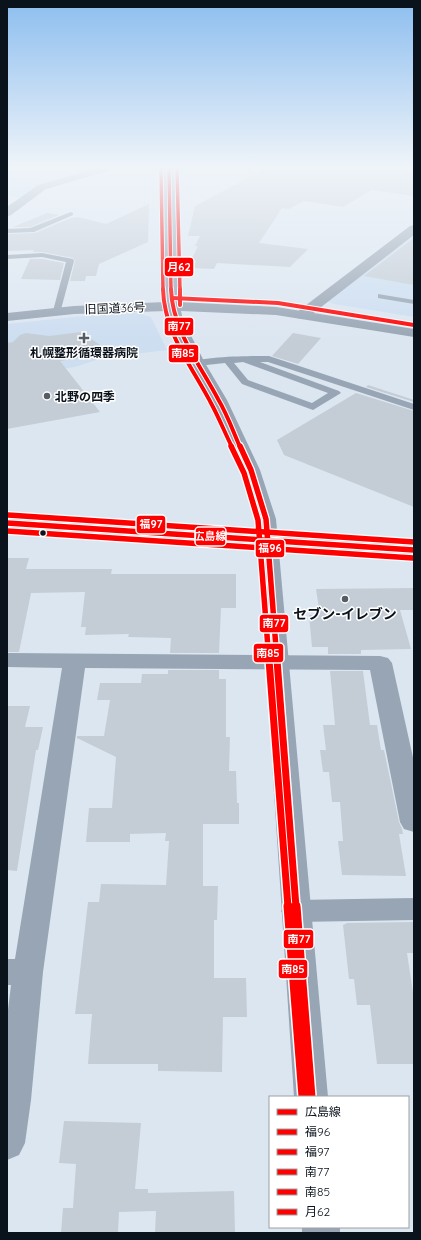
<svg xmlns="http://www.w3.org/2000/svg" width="421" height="1240" viewBox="0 0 421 1240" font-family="Quicksand,'Noto Sans JP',sans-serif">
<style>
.built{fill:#cddef1}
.green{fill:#c4dcf4}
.building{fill:#c4cdd6}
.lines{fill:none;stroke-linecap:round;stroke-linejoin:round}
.service{fill:#98a5b4;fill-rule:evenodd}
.minor{fill:#98a5b4;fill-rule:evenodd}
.tertiary{fill:#98a5b4;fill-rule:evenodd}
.trunk{fill:#9da9b7;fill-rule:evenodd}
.bus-1-casing{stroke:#fff;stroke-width:8}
.bus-2-casing{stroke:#fff;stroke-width:8}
.bus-3-casing{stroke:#fff;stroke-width:8}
.bus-4-far4-casing{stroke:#fff;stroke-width:5}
.bus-4-far3-casing{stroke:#fff;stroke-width:6}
.bus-4-far2-casing{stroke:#fff;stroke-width:8}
.bus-4-far1-casing{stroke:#fff;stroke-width:10}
.bus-4-casing{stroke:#fff;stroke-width:12}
.bus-5-far4-casing{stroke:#fff;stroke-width:5}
.bus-5-far3-casing{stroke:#fff;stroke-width:6}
.bus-5-far2-casing{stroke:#fff;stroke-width:8}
.bus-5-far1-casing{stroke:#fff;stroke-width:10}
.bus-5-casing{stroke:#fff;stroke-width:12}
.bus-6-far1-casing{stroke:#fff;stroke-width:5}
.bus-6-casing{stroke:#fff;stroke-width:6}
.bus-1{stroke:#f00;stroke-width:5.5}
.bus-2{stroke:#f00;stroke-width:5.5}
.bus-3{stroke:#f00;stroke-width:5.5}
.bus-4-far4{stroke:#f00;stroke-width:3.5}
.bus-4-far3{stroke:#f00;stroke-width:4}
.bus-4-far2{stroke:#f00;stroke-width:5.5}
.bus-4-far1{stroke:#f00;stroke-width:7}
.bus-4{stroke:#f00;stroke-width:9}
.bus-5-far4{stroke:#f00;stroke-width:3.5}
.bus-5-far3{stroke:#f00;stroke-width:4}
.bus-5-far2{stroke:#f00;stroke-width:5.5}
.bus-5-far1{stroke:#f00;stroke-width:7}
.bus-5{stroke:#f00;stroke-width:9}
.bus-6-far1{stroke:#f00;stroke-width:3.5}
.bus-6{stroke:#f00;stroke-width:4}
.poi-dot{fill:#545c66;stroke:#fff;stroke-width:1.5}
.bus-dot{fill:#0a121b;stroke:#fff;stroke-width:1.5}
.labels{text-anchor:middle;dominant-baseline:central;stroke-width:3;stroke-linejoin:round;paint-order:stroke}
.far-street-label{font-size:12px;fill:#0a121b;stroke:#fff}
.far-poi-label{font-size:12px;font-weight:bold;fill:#0a121b;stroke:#fff}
.poi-label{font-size:14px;font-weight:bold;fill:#0a121b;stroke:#fff}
.line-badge{stroke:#fff;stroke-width:1.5}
.badge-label{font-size:11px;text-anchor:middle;font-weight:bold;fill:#fff}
</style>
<rect width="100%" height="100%" fill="#dce6f1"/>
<g class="built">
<path d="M414,236V317L334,304L327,301Z"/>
<path d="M137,313L151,317L167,350L102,358L75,367L7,377V324L73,317Z"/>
</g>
<path class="green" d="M7,169H95L36,186L19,198L7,195Z"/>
<g class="building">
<path d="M260,169H398L414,171V196L372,190L343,207L304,201L289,209L282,208L259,243L308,249L290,267L217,263L214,269L193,268L196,261H191L198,246H195L200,236H188L195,206L257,173L260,174Z"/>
<path d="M149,204L148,242L99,264L96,276H86L85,281H70L75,261L73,258L42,252H33L34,250L7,251V234L35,233L71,218L78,217L106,224Z"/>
<path d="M47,213L59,215L30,227H13Z"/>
<path d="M414,238V285L364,276Z"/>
<path d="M30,259H42L64,263L60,280L21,279Z"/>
<path d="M81,332L112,353L60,361L100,412L7,429V343L13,342L20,335L26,333L49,336Z"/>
<path d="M293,333L321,338L298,364L272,356Z"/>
<path d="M368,385L414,400V402L366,387Z"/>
<path d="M356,393L414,411V507L284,455L277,440Z"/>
<path d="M7,558H29L26,569H112L111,574H236V608H221L219,653H170L171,638L128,637L129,634L85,635L86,627H81L85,592L31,593L19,652H7Z"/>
<path d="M414,588V610H400L411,649L361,650V654H328V647H312L309,615H320L316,589Z"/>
<path d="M168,670H219V679H226V737H230L229,771H236L237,803H239V824H203V886H218L217,920H214V978H246L247,1017H223L222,1072L158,1071V1064H88L92,1014H75L88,902H99L101,884L166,885L169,841H165L166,833L130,834V842H86L89,808H112L116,757L77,738V736H104L110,700H97L100,683H141L142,674H168Z"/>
<path d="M330,671H363L370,725H377L381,750H384L399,822L402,829L403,834H399L406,876L342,875L338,841H343L340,802H332L329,772H323L320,750H326L323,725H335Z"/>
<path d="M7,706H30L25,727H43L38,750H36L17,871L7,870Z"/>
<path d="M414,922V953H407L414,999V1064H377L370,1005H357L354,979H349L343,925L347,923Z"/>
<path d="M64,1121L141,1123L135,1189H148V1193L234,1191L235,1233H155L156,1211L119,1212L118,1233H61L63,1208H73L76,1164L59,1163Z"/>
</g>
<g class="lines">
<g class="service">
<path d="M71,212L73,213V215L34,232L7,233V229L30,228Z"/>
<path d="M42,253L73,259L74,261L60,313H54L53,311L66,262L42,257L7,259V255Z"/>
<path d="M378,294L414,300V304L378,298Z"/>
<path d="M269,356L414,404V410L268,362H260L339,391L341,393L313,410L242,384L225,363L197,366L192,363C199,356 257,356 269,356ZM243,362L328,393L312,403L248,380L234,363Z"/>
</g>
<g class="minor">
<path d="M94,169H109L108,171L46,189L11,215L7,217V207L38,185Z"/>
<path d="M414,225V235L307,318L302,319L297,318L295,315L297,312L410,226Z"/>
<path d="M7,653L380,656L388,658L392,663L414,762V832L404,829L400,822L370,670L85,668L43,972L31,1100L25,1143L19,1155L7,1160V1018L11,985H7V959H15L62,668L7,667Z"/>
<path d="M414,898V920L296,922L286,919L281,911L286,903L296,900Z"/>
</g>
<g class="tertiary">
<path d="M164,169H174L179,302L276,307L414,329V337L276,315L181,311L183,320L205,363L227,400L260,470L276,519L328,1097H294L256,519L242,470L211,400L189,363L169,320L167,311L74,314L7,321V313L74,306L165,302Z"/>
<rect x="302" y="1227" width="38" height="6"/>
</g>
<path class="trunk" d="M7,517L414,544V556L7,529Z"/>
<defs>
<path id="bus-1" d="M7,523L414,550"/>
<path id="bus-2" d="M7,531L413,558"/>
<path id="bus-3" d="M8,515L414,542"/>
<path id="bus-4-far4" d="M169,169L171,290"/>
<path id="bus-4-far3" d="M171,289C172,329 200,365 218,399C227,414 233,431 240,447"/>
<path id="bus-4-far2" d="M240,446L251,470L266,519L276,648"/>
<path id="bus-4-far1" d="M276,647L296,907"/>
<path id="bus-4" d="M296,906L311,1097"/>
<path id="bus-5-far4" d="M161,169L163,290"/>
<path id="bus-5-far3" d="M163,289C164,333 193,368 212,405C219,418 225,433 232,447"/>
<path id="bus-5-far2" d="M231,446L244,473L258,520L268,648"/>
<path id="bus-5-far1" d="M268,647L288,907"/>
<path id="bus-5" d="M288,906L303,1097"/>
<path id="bus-6-far1" d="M177,169L180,290"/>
<g id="bus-6">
<path d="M180,289V305"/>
<path d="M172,298L278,303L414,325"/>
</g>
</defs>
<use href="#bus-1" class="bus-1-casing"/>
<use href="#bus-2" class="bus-2-casing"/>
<use href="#bus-3" class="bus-3-casing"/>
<use href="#bus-4-far4" class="bus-4-far4-casing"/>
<use href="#bus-4-far3" class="bus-4-far3-casing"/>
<use href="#bus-4-far2" class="bus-4-far2-casing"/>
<use href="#bus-4-far1" class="bus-4-far1-casing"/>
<use href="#bus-4" class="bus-4-casing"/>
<use href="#bus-5-far4" class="bus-5-far4-casing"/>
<use href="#bus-5-far3" class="bus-5-far3-casing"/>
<use href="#bus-5-far2" class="bus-5-far2-casing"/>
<use href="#bus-5-far1" class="bus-5-far1-casing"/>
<use href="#bus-5" class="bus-5-casing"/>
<use href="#bus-6-far1" class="bus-6-far1-casing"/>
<use href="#bus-6" class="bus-6-casing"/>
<use href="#bus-1" class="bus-1"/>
<use href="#bus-2" class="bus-2"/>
<use href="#bus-3" class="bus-3"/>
<use href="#bus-4-far4" class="bus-4-far4"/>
<use href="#bus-4-far3" class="bus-4-far3"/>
<use href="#bus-4-far2" class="bus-4-far2"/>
<use href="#bus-4-far1" class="bus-4-far1"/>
<use href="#bus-4" class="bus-4"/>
<use href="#bus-5-far4" class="bus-5-far4"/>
<use href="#bus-5-far3" class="bus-5-far3"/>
<use href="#bus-5-far2" class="bus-5-far2"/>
<use href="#bus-5-far1" class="bus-5-far1"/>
<use href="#bus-5" class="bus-5"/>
<use href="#bus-6-far1" class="bus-6-far1"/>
<use href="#bus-6" class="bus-6"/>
</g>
<linearGradient id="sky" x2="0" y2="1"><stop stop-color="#8dbeef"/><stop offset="0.49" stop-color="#eff4f9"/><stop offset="1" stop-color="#eff4f9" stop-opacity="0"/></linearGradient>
<rect width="421" height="342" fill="url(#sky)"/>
<g class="poi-dot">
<path d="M82 332h4v4h4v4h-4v4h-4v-4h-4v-4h4z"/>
<circle cx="47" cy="396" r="4"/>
<circle cx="345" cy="599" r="4"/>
</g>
<circle class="bus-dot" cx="43" cy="533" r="3.5"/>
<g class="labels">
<g class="far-street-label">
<text transform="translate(115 308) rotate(-2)">旧国道36号</text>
</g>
<g class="far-poi-label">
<text x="84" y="352">札幌整形循環器病院</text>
<text x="55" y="396" text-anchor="start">北野の四季</text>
</g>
<g class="poi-label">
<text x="345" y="614">セブン-イレブン</text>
</g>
</g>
<g class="line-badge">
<rect x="164" y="257" width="30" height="20" rx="4" fill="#f00"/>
<rect x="164" y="317" width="30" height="19" rx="4" fill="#f00"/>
<rect x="168" y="344" width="31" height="19" rx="4" fill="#f00"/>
<rect x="136" y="515" width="30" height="19" rx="4" fill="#f00"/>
<rect x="195" y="527" width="31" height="19" rx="4" fill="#f00"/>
<rect x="255" y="539" width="30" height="19" rx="4" fill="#f00"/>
<rect x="259" y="614" width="30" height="19" rx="4" fill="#f00"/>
<rect x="253" y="643" width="31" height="20" rx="4" fill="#f00"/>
<rect x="283" y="929" width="31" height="20" rx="4" fill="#f00"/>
<rect x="278" y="959" width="30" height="20" rx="4" fill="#f00"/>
</g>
<g class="badge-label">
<text x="179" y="271">月62</text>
<text x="179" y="330">南77</text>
<text x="183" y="357">南85</text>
<text x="151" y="528">福97</text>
<text x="210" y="540">広島線</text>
<text x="270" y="552">福96</text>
<text x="274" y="627">南77</text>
<text x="268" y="657">南85</text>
<text x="299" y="943">南77</text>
<text x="293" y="973">南85</text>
</g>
<rect width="421" height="1240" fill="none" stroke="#0a121b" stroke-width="16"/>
<rect x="269" y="1096" width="140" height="132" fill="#ffffff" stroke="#9da0a4"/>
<rect x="277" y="1109" width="20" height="6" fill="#ff0000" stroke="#9da0a4"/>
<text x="305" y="1116" font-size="12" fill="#0a121b">広島線</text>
<rect x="277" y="1129" width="20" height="6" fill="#ff0000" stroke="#9da0a4"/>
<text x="305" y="1136" font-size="12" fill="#0a121b">福96</text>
<rect x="277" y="1149" width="20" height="6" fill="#ff0000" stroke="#9da0a4"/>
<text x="305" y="1156" font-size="12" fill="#0a121b">福97</text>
<rect x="277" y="1169" width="20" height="6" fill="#ff0000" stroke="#9da0a4"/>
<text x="305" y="1176" font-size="12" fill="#0a121b">南77</text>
<rect x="277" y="1189" width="20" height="6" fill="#ff0000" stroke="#9da0a4"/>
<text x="305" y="1196" font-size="12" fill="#0a121b">南85</text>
<rect x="277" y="1209" width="20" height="6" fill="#ff0000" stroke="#9da0a4"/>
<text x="305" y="1216" font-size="12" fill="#0a121b">月62</text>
</svg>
